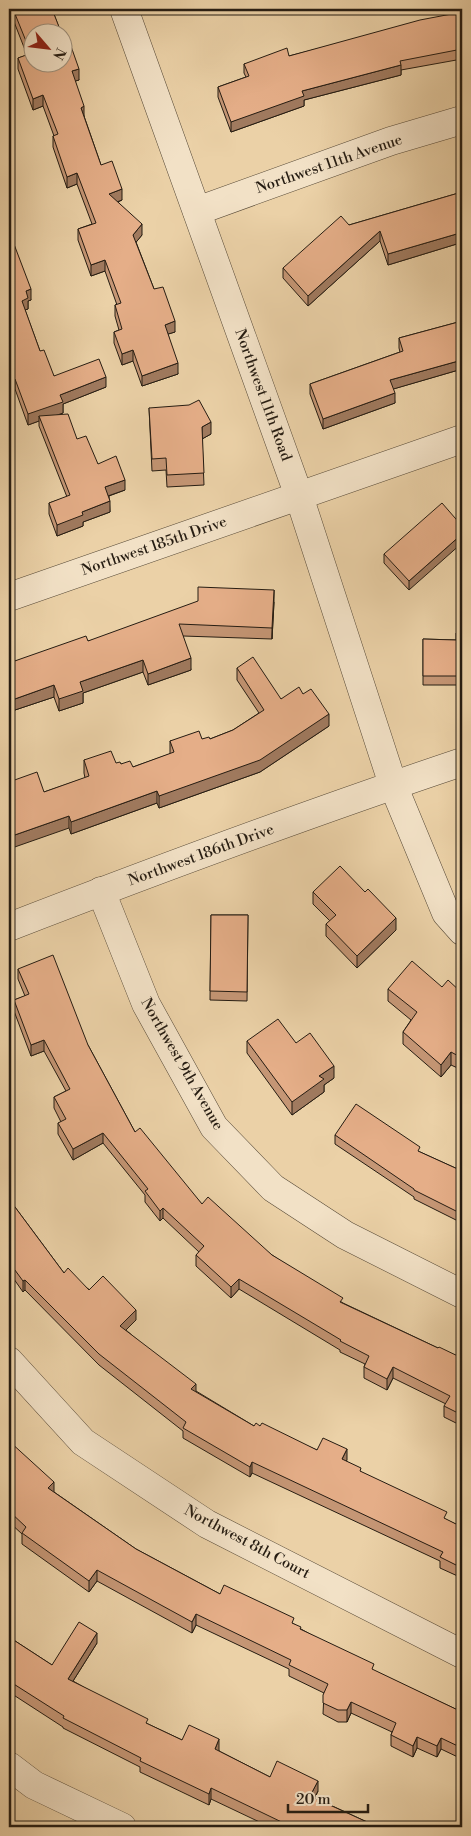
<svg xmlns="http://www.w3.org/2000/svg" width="471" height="1836" viewBox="0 0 471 1836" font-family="'Libre Bodoni',serif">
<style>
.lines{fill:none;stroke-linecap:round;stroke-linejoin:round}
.street-casing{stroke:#564937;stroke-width:29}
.street{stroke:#f2e1c6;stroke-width:28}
.wall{fill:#c59675;stroke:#251c12}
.shaded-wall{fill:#a07a5f;stroke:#251c12}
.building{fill:#e5ae88;stroke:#251c12}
.labels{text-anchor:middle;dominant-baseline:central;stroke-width:4.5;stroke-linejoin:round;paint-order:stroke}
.street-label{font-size:15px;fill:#251c12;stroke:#f2e1c6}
</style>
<rect width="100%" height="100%" fill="#ebd1a7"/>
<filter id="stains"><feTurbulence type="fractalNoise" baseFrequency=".004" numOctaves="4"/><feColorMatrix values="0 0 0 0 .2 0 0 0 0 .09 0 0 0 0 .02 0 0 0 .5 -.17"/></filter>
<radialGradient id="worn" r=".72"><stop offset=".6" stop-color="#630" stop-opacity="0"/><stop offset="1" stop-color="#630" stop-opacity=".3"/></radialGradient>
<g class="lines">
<defs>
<g id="street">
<path d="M124,9L299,496L393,785L446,913L462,931"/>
<path d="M197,211L391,141L462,120"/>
<path d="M9,597L462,439"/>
<path d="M101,891L146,1004L214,1127L273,1188L345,1235L462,1294"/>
<path d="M9,927C159,869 310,813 462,762"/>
<path d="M9,1361L83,1442L207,1524L462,1654"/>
<path d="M9,1766L34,1785L122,1827"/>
</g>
</defs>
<use href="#street" class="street-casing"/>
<use href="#street" class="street"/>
</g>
<g class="wall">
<path d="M9,9H52L79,80L75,81L84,116L101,165L122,200L118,202L142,235L136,242L154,289L175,332L168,334L178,374L142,386L133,361L122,365L114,343V332L119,330L115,316V305H117L105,271L91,276L78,240V229L92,224L77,184L67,188L53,147V136H54L43,106L33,110L18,69V58L27,55Z"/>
<path d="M462,12V59L401,70V75L304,100V106L231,132L218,97V87L246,77L244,73V64L289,56Z"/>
<path d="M462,192V234H460V243L388,265L380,241L308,306L283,278V268L349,225Z"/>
<path d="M9,231L31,300L28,301V309L25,310L40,351L54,376L106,387L63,404V413L59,414L77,439L98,464L125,490L109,496L110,512L83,522V526L57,536L49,514V503L67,497L39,426V421L28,425L15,389L13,390L9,379Z"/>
<path d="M462,321V369L393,389L395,403L323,429L310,394V384L400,352L399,348V338Z"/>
<path d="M149,408L211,434L202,439L204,485L167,487L166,470L152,471Z"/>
<path d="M462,526L409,590L384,563V554Z"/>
<path d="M274,602L272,639L183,636L191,670L148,685L143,672L83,693V703L59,711L54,697L12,711V713L9,714V663L88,641Z"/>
<path d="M462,633V685H423V639L456,640Z"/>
<path d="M237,668L281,699L303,694L329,726L260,772L159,808L157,803L71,834L69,828L44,792L85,778L84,773V760L121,764L133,767L170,754V741L210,739L233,730L259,713L237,680Z"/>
<path d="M313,892L396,930L357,968L326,936V924L330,921L313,904Z"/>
<path d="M211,915H248L247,1001L210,1000Z"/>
<path d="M18,969L88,1045L135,1132L202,1204L272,1255L343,1303L438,1348L462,1358V1426L444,1417V1406L446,1404L393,1378L387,1390L364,1378V1367L365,1364L340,1352V1350L239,1289L231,1298L196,1266V1255L199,1252L163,1218L160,1221L145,1202V1195L103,1143L73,1160L58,1134V1123L61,1122L54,1108V1097L66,1091L44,1051L31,1056L14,1011V1000L25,996L18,979Z"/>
<path d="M442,987L462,993V1070L451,1065L441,1077L403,1044V1032L411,1020L388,1001V989Z"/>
<path d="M247,1041L296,1043L334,1078L324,1085V1092L292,1115L247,1053Z"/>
<path d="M335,1135L420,1152L462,1171V1223L414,1199V1197L335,1144Z"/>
<path d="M9,1199L64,1273L136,1320L126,1330L196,1391L254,1426H260L317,1450L347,1460L346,1461L361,1472L447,1520L462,1527V1578L440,1568V1561L252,1473L250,1477L183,1438V1431L99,1365L25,1290L23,1292L9,1272Z"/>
<path d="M9,1441L54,1492L136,1549L220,1594L294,1624L301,1629L374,1671L462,1712V1759L441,1749L437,1757L417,1748L413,1757L391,1746V1735L392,1732L351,1713L347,1722H338L323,1714L324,1693L289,1676V1669L196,1625L192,1633L97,1581L89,1592L22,1544V1534L9,1522Z"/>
<path d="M9,1637L52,1665L97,1643L73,1681L148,1724L182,1740L219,1750V1751L270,1777L318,1791L315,1798L378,1827H270L211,1799L209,1805L140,1772V1767L63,1728V1727L9,1692Z"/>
</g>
<g class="shaded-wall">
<path d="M401,65V75L304,100V106L231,132V122L302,91Z"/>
<path d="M79,69V80L72,82V71Z"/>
<path d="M43,95V106L33,110V99Z"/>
<path d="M84,106V117L81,108Z"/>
<path d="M77,173V184L67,188V177Z"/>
<path d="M122,189V200L109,205V194Z"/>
<path d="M142,224V235L133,246V235Z"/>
<path d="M380,231V241L308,306V296Z"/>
<path d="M460,233V243L388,265V254Z"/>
<path d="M105,260V271L91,276V265Z"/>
<path d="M31,289V300L28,301V309L22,311V301L26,291Z"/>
<path d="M175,321V332L165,335V325Z"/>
<path d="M133,350V361L122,365V354Z"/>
<path d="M462,360V369L390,390V380Z"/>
<path d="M178,363V374L142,386V376Z"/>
<path d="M106,377V387L63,404V413L41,421L39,416V421L28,425V414L60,395Z"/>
<path d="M15,379V389L13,390V380Z"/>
<path d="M395,393V403L323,429V419Z"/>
<path d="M211,422V434L202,439V427Z"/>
<path d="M125,480V490L105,497V487Z"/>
<path d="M110,501V512L83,522V526L57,536V525L82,512Z"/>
<path d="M462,534V543L409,590V581Z"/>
<path d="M274,590V602L272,639V628Z"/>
<path d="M191,658V670L148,685V674Z"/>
<path d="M143,660V672L83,693V703L59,711V699L80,682Z"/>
<path d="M54,685V697L12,711V713L9,714V703L12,700Z"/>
<path d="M329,714V726L260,772L159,808V796Z"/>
<path d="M157,791V803L71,834V822Z"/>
<path d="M69,816V828L9,849V837Z"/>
<path d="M396,918V930L357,968V956Z"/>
<path d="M44,1040V1051L31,1056V1045Z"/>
<path d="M451,1052V1065L441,1077V1065Z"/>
<path d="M334,1066V1078L324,1085V1092L292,1115V1102L319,1076Z"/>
<path d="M103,1133V1143L73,1160V1149Z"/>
<path d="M163,1208V1218L160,1221V1211Z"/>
<path d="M239,1279V1289L231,1298V1287Z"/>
<path d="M25,1280V1290L23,1292V1281Z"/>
<path d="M136,1310V1320L120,1336V1326Z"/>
<path d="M393,1367V1378L387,1390V1379Z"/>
<path d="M196,1384V1394L191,1389Z"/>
<path d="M347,1449V1460L342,1470V1459Z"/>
<path d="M252,1462V1473L250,1477V1467Z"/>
<path d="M54,1482V1493L48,1488Z"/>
<path d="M97,1570V1581L89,1592V1581Z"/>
<path d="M196,1614V1625L192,1633V1622Z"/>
<path d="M97,1633V1643L68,1689V1679Z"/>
<path d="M351,1702V1713L347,1722V1710Z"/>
<path d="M417,1737V1748L413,1757V1746Z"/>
<path d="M441,1738V1749L437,1757V1746Z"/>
<path d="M219,1739V1750L215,1760V1749Z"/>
<path d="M318,1781V1791L310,1806V1796Z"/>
<path d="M211,1788V1799L209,1805V1794Z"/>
</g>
<g class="building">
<path d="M13,9H52L61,32H32V62H62V34L66,32L79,69L72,71L84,106L81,108L101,165L112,161L122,189L109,194L142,224L133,235L154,289L163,287L175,321L165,325L178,363L142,376L133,350L122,354L114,332L122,329L115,305L121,303L105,260L91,265L78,229L96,223L77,173L67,177L53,136L58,134L43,95L33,99L18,58L29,54L28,46Z"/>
<path d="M462,12V49L400,61L401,65L302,91L304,96L231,122L218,87L249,76L244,64L287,48L289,56L420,20Z"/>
<path d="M462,192V223L458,224L460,233L388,254L380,231L308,296L283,268L341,216L349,225Z"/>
<path d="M9,231L31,289L26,291L28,298L22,301L40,351L44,350L54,376L99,359L106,377L60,395L63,402L28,414L15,379L13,380L9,368Z"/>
<path d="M462,321V360L390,380L395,393L323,419L310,384L403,351L399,338Z"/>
<path d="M199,400L211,422L202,427L204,473L167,475L166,458L152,459L149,408L189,405Z"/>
<path d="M68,414L77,439L86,436L98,464L116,456L125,480L105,487L110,501L82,512L83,515L57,525L49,503L70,495L39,416Z"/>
<path d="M442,503L462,526V534L409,581L384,554Z"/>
<path d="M198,587L274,590L272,628L179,624L191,658L148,674L143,660L80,682L83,691L59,699L54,685L12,700V701L9,703V663L86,636L88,641L198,601Z"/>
<path d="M456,633H462V676H423V639L456,640Z"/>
<path d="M253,657L281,699L299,687L303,694L311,689L329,714L260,760L159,796L157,791L71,822L69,816L9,837V782L37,772L44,792L89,776L84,760L111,751L116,763L120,762L121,764L130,761L133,767L174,752L170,741L199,731L202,739L209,737L210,739L233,730L264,710L237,668Z"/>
<path d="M340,866L365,892L368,889L396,918L357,956L326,924L336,915L313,892Z"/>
<path d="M211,915H248L247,992L210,991Z"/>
<path d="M53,955L88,1045L135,1132L140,1128L202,1204L208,1197L272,1255L343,1298L340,1302L438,1348L439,1347L462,1358V1415L444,1406L450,1396L393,1367L387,1379L364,1367L369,1356L340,1341L341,1340L239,1279L231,1287L196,1255L204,1246L163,1208L160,1211L145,1191L148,1189L103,1133L73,1149L58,1123L66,1119L54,1097L70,1089L44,1040L31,1045L14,1000L29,994L18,969Z"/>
<path d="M412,961L442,987L448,980L462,993V999L461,1000L462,1001V1058L451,1052L441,1065L403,1032L417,1012L388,989Z"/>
<path d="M278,1019L296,1043L310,1033L334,1066L319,1076L324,1079L292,1102L247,1041Z"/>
<path d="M356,1104L420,1147L418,1151L462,1171V1214L414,1190V1189L335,1135Z"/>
<path d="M9,1199L64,1273L68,1268L89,1290L103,1276L136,1310L120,1326L196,1384L191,1389L254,1426L256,1423L260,1426L262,1423L317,1450L323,1438L347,1449L342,1459L361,1468L360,1471L447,1512L444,1518L462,1527V1568L440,1557L443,1552L252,1462L250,1467L183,1428L186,1422L99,1354L25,1280L23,1281L9,1262Z"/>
<path d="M9,1441L54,1482L48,1488L136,1549L220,1594L224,1585L294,1618L292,1623L301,1627L300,1629L374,1664L372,1669L462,1712V1748L441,1738L437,1746L417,1737L413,1746L391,1735L396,1723L351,1702L347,1710H338L323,1703V1695L328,1684L289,1665L291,1660L196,1614L192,1622L97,1570L89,1581L22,1533L26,1527L9,1511Z"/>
<path d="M79,1622L97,1633L68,1679L148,1719L146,1723L182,1740L189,1725L219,1739L215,1749L270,1777L277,1761L318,1781L310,1796L378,1827H292L211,1788L209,1794L140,1761L141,1758L63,1718L64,1716L9,1681V1637L52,1665Z"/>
</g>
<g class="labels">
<g class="street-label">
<text transform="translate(329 164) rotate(-19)">Northwest 11th Avenue</text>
<text transform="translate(263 395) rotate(70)">Northwest 11th Road</text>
<text transform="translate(154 546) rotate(-19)">Northwest 185th Drive</text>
<text transform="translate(201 855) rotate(-20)">Northwest 186th Drive</text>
<text transform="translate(182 1064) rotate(60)">Northwest 9th Avenue</text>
<text transform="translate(247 1542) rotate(28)">Northwest 8th Court</text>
</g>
</g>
<rect width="471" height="1836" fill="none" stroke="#ebd1a7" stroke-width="30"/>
<rect x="10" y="10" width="451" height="1816" fill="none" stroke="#251c12" stroke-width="2.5"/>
<rect x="15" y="15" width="441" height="1806" fill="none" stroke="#251c12"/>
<g transform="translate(48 48) rotate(118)"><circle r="24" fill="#f2e1c6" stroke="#a0927e"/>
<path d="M0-4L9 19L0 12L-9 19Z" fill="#8f2418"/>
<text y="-8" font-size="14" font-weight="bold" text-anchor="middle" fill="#251c12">N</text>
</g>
<path d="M288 1804v8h80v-8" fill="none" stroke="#251c12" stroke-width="2.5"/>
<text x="296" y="1804" font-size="15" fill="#251c12" stroke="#f2e1c6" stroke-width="4" paint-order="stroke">20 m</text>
<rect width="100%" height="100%" filter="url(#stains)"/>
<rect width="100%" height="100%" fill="url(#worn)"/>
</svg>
